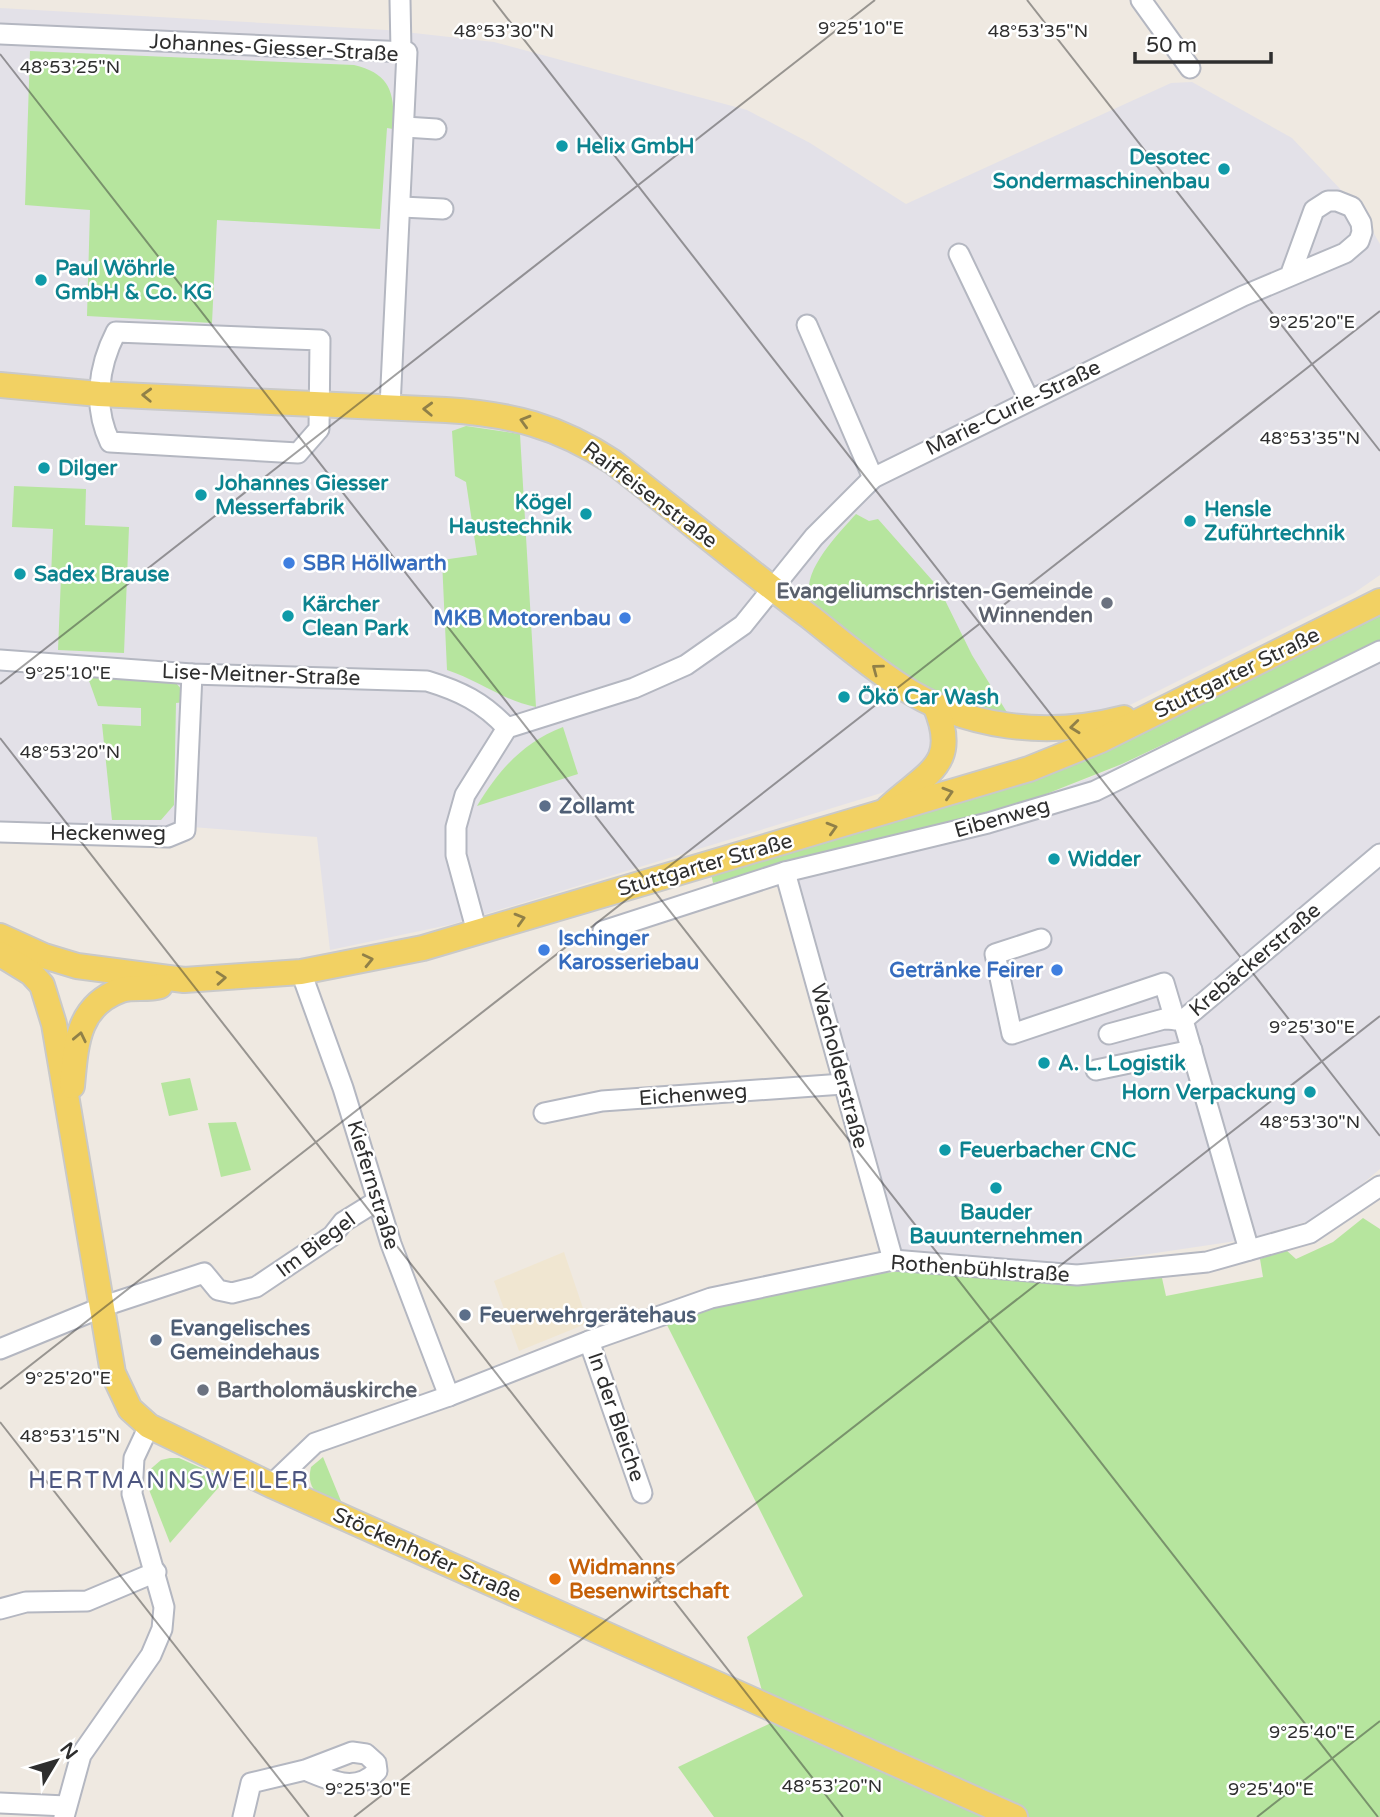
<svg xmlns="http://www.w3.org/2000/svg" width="1380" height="1817" viewBox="0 0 1380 1817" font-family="'Varela Round',sans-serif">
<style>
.industrial{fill:#e3e1e8}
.education{fill:#f0e6d1}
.green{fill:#b6e59e}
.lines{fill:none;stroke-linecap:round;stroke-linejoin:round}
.minor-casing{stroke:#b4b7c1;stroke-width:23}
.major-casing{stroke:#c9c9c9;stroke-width:28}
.minor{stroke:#fff;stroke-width:19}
.major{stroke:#f2d163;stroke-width:24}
.oneway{stroke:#908048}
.ticks{fill:none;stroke:#2e2e2e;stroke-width:2;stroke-opacity:0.45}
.culture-dot{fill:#0f9aa8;stroke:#fff;stroke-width:2.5}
.shop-dot{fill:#3f7fe0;stroke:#fff;stroke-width:2.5}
.worship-dot{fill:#6b7280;stroke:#fff;stroke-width:2.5}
.service-dot{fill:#5c6f8a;stroke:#fff;stroke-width:2.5}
.food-dot{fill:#e8710a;stroke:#fff;stroke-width:2.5}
.labels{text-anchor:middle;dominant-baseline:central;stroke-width:5;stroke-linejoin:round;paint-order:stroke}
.street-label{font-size:21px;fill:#2e2e2e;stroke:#fff}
.culture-label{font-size:21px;font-weight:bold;fill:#0d838f;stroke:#fff;text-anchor:start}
.shop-label{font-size:21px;font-weight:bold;fill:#366cbe;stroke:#fff;text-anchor:start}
.worship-label{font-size:21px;font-weight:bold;fill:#5b616d;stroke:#fff;text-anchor:end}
.service-label{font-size:21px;font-weight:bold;fill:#4e5e75;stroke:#fff;text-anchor:start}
.food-label{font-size:21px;font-weight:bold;fill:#c56008;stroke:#fff;text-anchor:start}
.quarter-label{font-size:24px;letter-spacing:2px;fill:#4d5680;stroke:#fff}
.ticks-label{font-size:18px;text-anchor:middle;fill:#2e2e2e;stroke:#fff;stroke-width:5;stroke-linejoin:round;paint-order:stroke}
</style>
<rect width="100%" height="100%" fill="#efe9e1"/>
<g class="industrial">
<path d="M0,8L387,30L494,42L747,110L810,143L906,204L1171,83L1192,82L1292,138L1360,210L1380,244V575L1354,593L1122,709L1036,720L942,700L936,752L901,787L453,924L330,950L317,837L192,827L0,822Z"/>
<path d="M1380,645V1169L1323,1217L1243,1240L1075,1265L892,1249L789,863L1021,804L1109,770Z"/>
</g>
<path class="education" d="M564,1252L588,1323L519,1351L494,1281Z"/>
<g class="green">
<path d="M30,51L354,65C391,74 395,93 393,129L387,128L380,229L217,220L212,323L87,316L90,210L25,205Z"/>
<path d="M466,426L520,434L536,707C504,701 478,680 447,670L442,560L477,555L466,482L455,476L452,431Z"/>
<path d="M14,486L86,489L85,525L129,527L124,653L58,650L61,577H51L53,529L12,527Z"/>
<path d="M856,514L869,521L878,519L939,588L972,655L1011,719C980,709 943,701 915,686C896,676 815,613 810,596C802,570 840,532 856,514Z"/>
<path d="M1380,616V642L1122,764L1021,804L713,883L711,873L1165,718Z"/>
<path d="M87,675L175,682L183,691L185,702L176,703L174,805L161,820H112L102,724L141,726V708L98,706Z"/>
<path d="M563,727L578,774L477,806C499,770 522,743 563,727Z"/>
<path d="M190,1078L198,1110L169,1116L161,1083Z"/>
<path d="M236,1122L251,1170L221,1177L208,1123Z"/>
<path d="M1363,1218L1380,1229V1817H714L678,1767L771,1723L747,1637L803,1596L665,1321C747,1300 829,1274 914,1271L1093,1284L1162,1278L1166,1296L1263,1277L1260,1259L1286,1250L1296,1259L1333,1242Z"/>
<path d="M323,1457L343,1506C323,1497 305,1493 311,1467Z"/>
<path d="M170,1458H179L226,1479L170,1543L146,1482V1473L161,1460Z"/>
</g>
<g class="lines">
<defs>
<g id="minor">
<path d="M400,0L401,51"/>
<path d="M1141,0L1190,68"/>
<path d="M0,34L407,52L390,407"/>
<path d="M405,127L436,129"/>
<path d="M402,207L443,209"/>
<path d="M959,254L1029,400"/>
<path d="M807,325L873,478"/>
<path d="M116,332L320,340L319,429L298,453L110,442C93,407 98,367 116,332Z"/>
<path d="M0,660L192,674L427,681C460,691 483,702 507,728"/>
<path d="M0,832L168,837L185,830L192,674"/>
<path d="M785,872L893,1260"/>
<path d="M603,931L785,872L988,823L1095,791L1380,651"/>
<path d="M477,932L456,855V827L465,795L507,728L634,688L686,665L743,625L814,537L873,478L1243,296L1345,253L1359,241L1362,232L1361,223L1352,207L1337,201H1328L1314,210L1290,276"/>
<path d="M1041,939L995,954L1012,1034L1164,983L1175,1020"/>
<path d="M301,972L343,1088L391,1244L449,1396"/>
<path d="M1109,1034L1164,1019L1183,1020"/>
<path d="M1096,1070L1192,1050"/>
<path d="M544,1113L602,1101L843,1084"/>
<path d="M1249,1250L1183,1020L1380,854"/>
<path d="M589,1341L642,1493"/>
<path d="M0,1349L110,1304L204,1273L218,1290L232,1293L256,1287L332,1236L343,1222L377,1201"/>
<path d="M271,1485L315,1443L449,1396L589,1341L711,1298L893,1260L1077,1275L1207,1262L1310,1233L1380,1186"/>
<path d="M0,1609L26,1602L87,1601L156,1572"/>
<path d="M0,1803L66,1806"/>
<path d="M64,1817L81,1755L151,1655L162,1629L164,1607L132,1494L134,1458L149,1426"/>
<path d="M243,1817L251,1783L305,1770L352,1752L366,1754L376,1763L377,1771C356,1794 330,1780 305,1770"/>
</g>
<g id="major">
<path d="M0,385L99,394L446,410C511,414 558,426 613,462C679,513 743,567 810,617C839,640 868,665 899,685C965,729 1048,738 1124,718"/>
<path d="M888,808C928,771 960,765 935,705"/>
<path d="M0,936L44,956L77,966L184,980L301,972L423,948L1029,769L1101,740L1380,601"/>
<path d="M0,954L31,973L42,985L54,1024L113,1373L130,1409L149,1426L271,1485L1015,1817"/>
<path d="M72,1086C76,1044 77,1006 121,990C134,986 147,990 160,986"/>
</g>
</defs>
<use href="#minor" class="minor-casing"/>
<use href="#major" class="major-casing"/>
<use href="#minor" class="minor"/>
<use href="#major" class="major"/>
</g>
<defs><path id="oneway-chevron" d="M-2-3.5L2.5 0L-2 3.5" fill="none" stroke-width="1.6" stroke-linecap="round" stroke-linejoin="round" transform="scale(1.75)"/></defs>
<g class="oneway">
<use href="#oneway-chevron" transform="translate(147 395) rotate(-178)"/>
<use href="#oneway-chevron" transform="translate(428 409) rotate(-178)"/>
<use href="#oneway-chevron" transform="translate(525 421) rotate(-164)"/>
<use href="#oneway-chevron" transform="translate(877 669) rotate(-143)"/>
<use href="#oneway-chevron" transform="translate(1075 727) rotate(174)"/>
<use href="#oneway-chevron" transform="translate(948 793) rotate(-17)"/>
<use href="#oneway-chevron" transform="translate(832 828) rotate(-16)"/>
<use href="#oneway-chevron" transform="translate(520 919) rotate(-16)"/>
<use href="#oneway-chevron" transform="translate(368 960) rotate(-13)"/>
<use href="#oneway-chevron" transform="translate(221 978) rotate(-4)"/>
<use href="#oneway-chevron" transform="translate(80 1037) rotate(-78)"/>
</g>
<path class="ticks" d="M493,0L1380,1136M1027,0L1380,451M0,54L1378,1817M0,684L875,0M0,738L843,1817M0,1389L1380,311M0,1422L309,1817M354,1817L1380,1016M1257,1817L1380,1721"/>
<g class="culture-dot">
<circle cx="562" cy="146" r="7"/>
<circle cx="1224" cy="169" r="7"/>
<circle cx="41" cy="280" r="7"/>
<circle cx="44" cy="468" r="7"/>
<circle cx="201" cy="495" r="7"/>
<circle cx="586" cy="514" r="7"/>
<circle cx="1190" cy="521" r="7"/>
<circle cx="20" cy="574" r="7"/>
<circle cx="288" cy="616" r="7"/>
<circle cx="844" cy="697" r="7"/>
<circle cx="1054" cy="859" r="7"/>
<circle cx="1044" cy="1063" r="7"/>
<circle cx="1310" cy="1092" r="7"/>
<circle cx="945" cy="1150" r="7"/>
<circle cx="996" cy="1188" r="7"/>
</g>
<g class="shop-dot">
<circle cx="289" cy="563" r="7"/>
<circle cx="625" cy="618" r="7"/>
<circle cx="544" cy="950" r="7"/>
<circle cx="1057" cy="970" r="7"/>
</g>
<g class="worship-dot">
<circle cx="1107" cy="603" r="7"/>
<circle cx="203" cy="1390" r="7"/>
</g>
<g class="service-dot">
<circle cx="545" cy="806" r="7"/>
<circle cx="465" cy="1315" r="7"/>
<circle cx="156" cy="1340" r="7"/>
</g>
<circle class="food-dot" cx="555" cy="1579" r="7"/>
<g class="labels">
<g class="street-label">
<text transform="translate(274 48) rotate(3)">Johannes-Giesser-Straße</text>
<text transform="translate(1013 408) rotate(-26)">Marie-Curie-Straße</text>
<text transform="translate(650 495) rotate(37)">Raiffeisenstraße</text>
<text transform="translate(1237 673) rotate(-26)">Stuttgarter Straße</text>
<text transform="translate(261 675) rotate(2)">Lise-Meitner-Straße</text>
<text transform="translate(1002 818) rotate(-16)">Eibenweg</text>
<text x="108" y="833">Heckenweg</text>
<text transform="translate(705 865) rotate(-16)">Stuttgarter Straße</text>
<text transform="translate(1255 960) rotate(-40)">Krebäckerstraße</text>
<text transform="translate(839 1066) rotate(75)">Wacholderstraße</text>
<text transform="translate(693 1095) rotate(-4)">Eichenweg</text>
<text transform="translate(373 1185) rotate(73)">Kiefernstraße</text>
<text transform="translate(316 1245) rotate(-37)">Im Biegel</text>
<text transform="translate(980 1269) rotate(4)">Rothenbühlstraße</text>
<text transform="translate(616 1417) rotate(71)">In der Bleiche</text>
<text transform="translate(427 1555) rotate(24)">Stöckenhofer Straße</text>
</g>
<g class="culture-label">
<text x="576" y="146">Helix GmbH</text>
<text x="1210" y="157" text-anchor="end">Desotec<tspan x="1210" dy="24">Sondermaschinenbau</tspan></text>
<text x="55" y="268">Paul Wöhrle<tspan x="55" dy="24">GmbH &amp; Co. KG</tspan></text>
<text x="58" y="468">Dilger</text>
<text x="215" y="483">Johannes Giesser<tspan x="215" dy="24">Messerfabrik</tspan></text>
<text x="572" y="502" text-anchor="end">Kögel<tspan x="572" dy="24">Haustechnik</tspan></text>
<text x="1204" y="509">Hensle<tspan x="1204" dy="24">Zuführtechnik</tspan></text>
<text x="34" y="574">Sadex Brause</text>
<text x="302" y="604">Kärcher<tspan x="302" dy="24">Clean Park</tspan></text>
<text x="858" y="697">Ökö Car Wash</text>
<text x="1068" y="859">Widder</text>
<text x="1058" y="1063">A. L. Logistik</text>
<text x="1296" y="1092" text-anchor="end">Horn Verpackung</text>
<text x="959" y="1150">Feuerbacher CNC</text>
<text x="996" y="1212" text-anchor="middle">Bauder<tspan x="996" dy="24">Bauunternehmen</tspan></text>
</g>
<g class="shop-label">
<text x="303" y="563">SBR Höllwarth</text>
<text x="611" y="618" text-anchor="end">MKB Motorenbau</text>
<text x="558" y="938">Ischinger<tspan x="558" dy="24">Karosseriebau</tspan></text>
<text x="1043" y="970" text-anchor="end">Getränke Feirer</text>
</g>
<g class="worship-label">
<text x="1093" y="591">Evangeliumschristen-Gemeinde<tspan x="1093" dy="24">Winnenden</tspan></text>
<text x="217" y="1390" text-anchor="start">Bartholomäuskirche</text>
</g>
<g class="service-label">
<text x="559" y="806">Zollamt</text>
<text x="479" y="1315">Feuerwehrgerätehaus</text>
<text x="170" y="1328">Evangelisches<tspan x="170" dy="24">Gemeindehaus</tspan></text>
</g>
<g class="food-label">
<text x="569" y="1567">Widmanns<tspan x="569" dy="24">Besenwirtschaft</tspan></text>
</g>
<g class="quarter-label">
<text x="169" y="1480">HERTMANNSWEILER</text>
</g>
</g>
<g class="ticks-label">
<text x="861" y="34">9°25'10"E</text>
<text x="504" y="37">48°53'30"N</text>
<text x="1038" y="37">48°53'35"N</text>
<text x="70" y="73">48°53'25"N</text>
<text x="1312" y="328">9°25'20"E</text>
<text x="1310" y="444">48°53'35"N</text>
<text x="68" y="679">9°25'10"E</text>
<text x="70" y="758">48°53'20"N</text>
<text x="1312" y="1033">9°25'30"E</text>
<text x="1310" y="1128">48°53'30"N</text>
<text x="68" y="1384">9°25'20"E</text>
<text x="70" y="1442">48°53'15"N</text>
<text x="1312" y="1738">9°25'40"E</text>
<text x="832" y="1792">48°53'20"N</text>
<text x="368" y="1795">9°25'30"E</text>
<text x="1271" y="1795">9°25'40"E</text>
</g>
<g transform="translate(56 1761) rotate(52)" stroke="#ffffff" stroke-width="5" paint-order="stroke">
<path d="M0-5L12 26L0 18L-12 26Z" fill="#2e2e2e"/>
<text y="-10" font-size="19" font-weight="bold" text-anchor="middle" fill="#2e2e2e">N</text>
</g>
<path d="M1135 52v10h136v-10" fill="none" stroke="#2e2e2e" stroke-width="3.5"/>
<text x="1146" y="52" font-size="21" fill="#2e2e2e" stroke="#ffffff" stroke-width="5" paint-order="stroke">50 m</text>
</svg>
